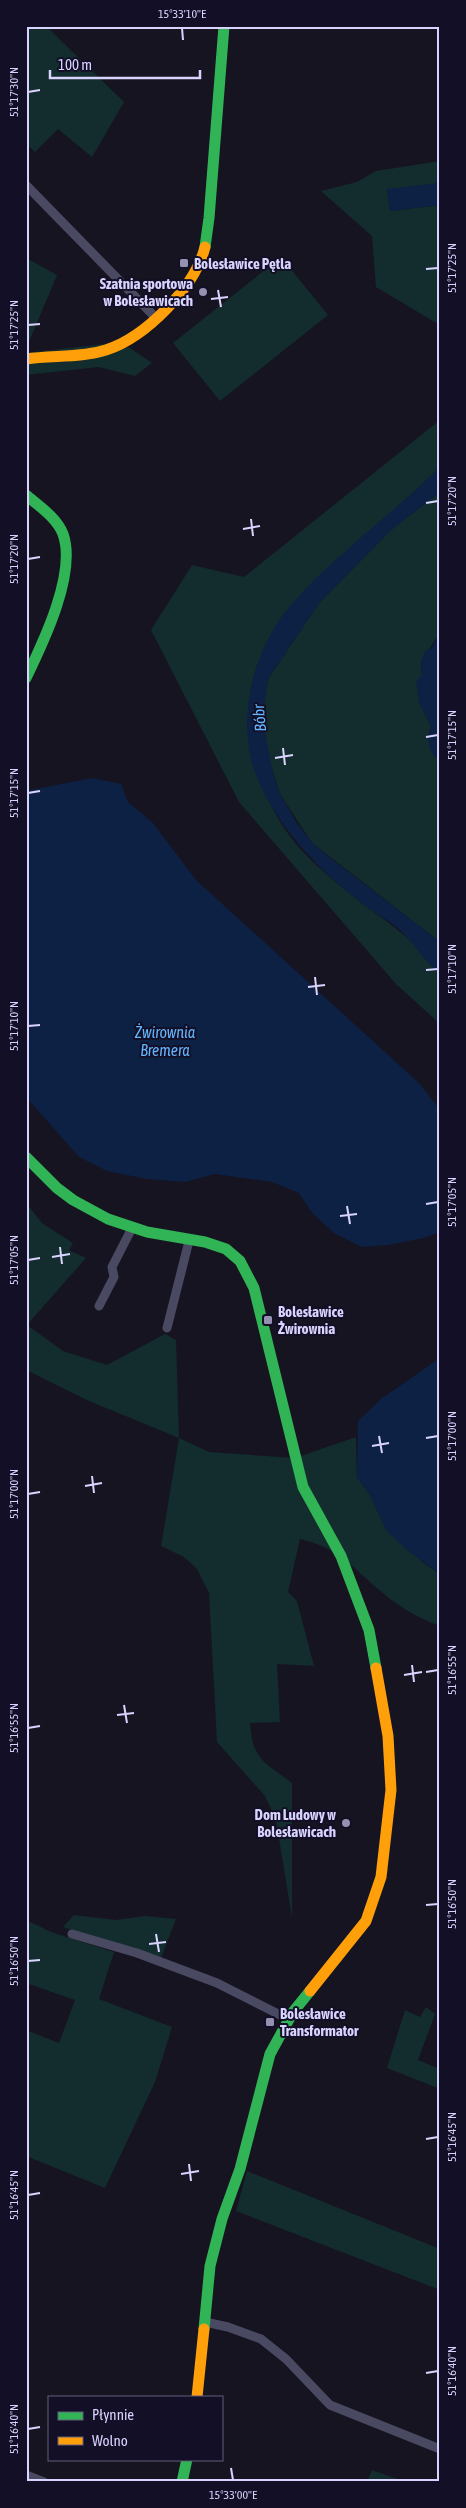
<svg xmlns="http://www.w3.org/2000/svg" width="466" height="2508" viewBox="0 0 466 2508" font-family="'Asap Condensed',sans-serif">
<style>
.green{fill:#132c2d}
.water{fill:#0d2144}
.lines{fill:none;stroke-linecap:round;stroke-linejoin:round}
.street{stroke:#4a4962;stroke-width:9}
.fast{stroke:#30b455;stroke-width:11}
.slow{stroke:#ff9f0a;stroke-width:11}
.ticks{fill:none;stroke:#d9d4ff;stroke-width:2}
.poi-dot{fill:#9591b1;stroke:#130f26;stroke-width:2}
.labels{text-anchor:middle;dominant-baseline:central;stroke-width:4;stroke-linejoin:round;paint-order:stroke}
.poi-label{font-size:15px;font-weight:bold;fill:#d9d4ff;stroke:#130f26;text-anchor:start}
.water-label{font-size:16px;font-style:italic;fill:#62b6ff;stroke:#130f26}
.neatline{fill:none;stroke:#d9d4ff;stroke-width:2}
.ticks-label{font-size:12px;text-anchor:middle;fill:#d9d4ff}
</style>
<rect width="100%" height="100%" fill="#161421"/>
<g class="green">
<path d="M26,26H46L124,102L92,157L58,129L35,152L26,143Z"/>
<path d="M440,161V183L387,190L390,211L440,205V331L438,324L376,287L372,236L321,191L357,182L376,171Z"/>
<path d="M281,257L328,315L220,401L173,343Z"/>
<path d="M26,258L57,275L26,349Z"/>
<path d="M121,342L152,363L135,376L98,367L26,375V353Z"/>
<path d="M440,420V468L317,579L258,664C235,724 255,789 292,839C308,860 341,887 362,903C388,923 414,939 433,966C435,969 439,972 440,975C443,986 440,1012 440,1024L396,984L239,802L151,630L192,565L244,577Z"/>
<path d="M440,492V633L421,661L422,675L419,702L431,726L428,736L434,757H440V942L312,843L280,794L270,763L262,719L268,679L319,603L391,530Z"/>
<path d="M26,1203L42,1223L73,1243L69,1250L86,1258L27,1325L63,1351L107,1365L165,1334L176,1340L179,1438L209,1452L295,1458L356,1437L357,1477L370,1495L387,1531L425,1564L440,1574V1626C420,1619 399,1607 383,1593C352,1568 342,1549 300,1539L288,1592L297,1601L314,1666L277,1664L280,1722L250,1723C253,1761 264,1761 292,1783V1918L276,1820L265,1796L217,1742L209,1593L197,1569L184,1557L161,1546L179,1438L89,1401L26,1370V1273L29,1261L26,1257Z"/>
<path d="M74,1915L116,1920L145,1916L176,1919L161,1958L63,1927Z"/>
<path d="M26,1920L51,1932L114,1952L99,1999L172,2027L155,2082L105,2188L26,2156V2030L59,2043L75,2000L26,1983Z"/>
<path d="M426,2007L435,2014L418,2060L440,2069V2089L387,2068L405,2010L420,2017Z"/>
<path d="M247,2171L440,2249V2290L236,2211Z"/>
<path d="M372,2470L406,2482H367Z"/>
</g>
<g class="water">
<path d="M440,183V205L390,211L387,189Z"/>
<path d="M440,467V492L391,530L319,603L268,679L262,719L274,777L280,794L297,823L312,843L329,857L440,942V974C425,962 415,945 402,932C393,923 381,917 371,910C356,899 341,887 327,874C299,847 274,817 258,780C234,725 252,651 290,606C334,555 392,515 440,467Z"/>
<path d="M440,633V757H434C427,745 427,738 431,726L419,702L416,681L422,675L421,661L426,650L431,649Z"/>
<path d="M92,778L121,784L128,802L153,823L196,880L420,1084L440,1110V1232L424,1238L388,1245L362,1247L334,1233L313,1214L299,1193L272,1182L215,1174L185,1182L147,1179L107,1171L79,1157L26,1097V791Z"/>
<path d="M440,1358V1574L407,1550L387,1531L370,1495L357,1477L358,1421L381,1399Z"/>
</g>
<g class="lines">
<g class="street">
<path d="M26,185L155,317"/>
<path d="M99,1306L114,1277L112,1267L132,1228"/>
<path d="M167,1328L189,1241"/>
<path d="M72,1934L137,1953L217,1983L288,2019"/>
<path d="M205,2322L228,2327L261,2339L286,2359L330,2405L440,2449"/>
<path d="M26,2475L44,2482"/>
</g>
<g class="fast">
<path d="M205,247L209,218L224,26"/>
<path d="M26,495C39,506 57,518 63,534C77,573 43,643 26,678"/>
<path d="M26,1157L57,1188L73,1200L108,1219L147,1232L205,1242L226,1249L240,1261L254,1288L303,1487L341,1556L369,1630L376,1668"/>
<path d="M204,2329L210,2266L222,2219L240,2169L270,2054L293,2012L310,1991"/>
<path d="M182,2482L187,2459"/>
</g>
<g class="slow">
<path d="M26,359C52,355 81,358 106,350C146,337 195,287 205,247"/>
<path d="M310,1991L366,1921L381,1877L391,1790L388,1736L376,1668"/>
<path d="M197,2397L204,2329"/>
</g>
</g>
<path class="ticks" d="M182,28L183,40M28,92L40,90M426,269L438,268M218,290L221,307M211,299L228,297M28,325L40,324M426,503L438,501M251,519L253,536M243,529L260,526M28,559L40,557M426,737L438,735M283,748L285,765M275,758L293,755M28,793L40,791M426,970L438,969M315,977L317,995M308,987L325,985M28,1026L40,1025M426,1204L438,1202M347,1206L350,1224M340,1216L357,1214M60,1247L62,1264M52,1257L70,1254M28,1260L40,1258M379,1436L382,1453M426,1438L438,1436M372,1446L389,1443M92,1476L94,1493M85,1486L102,1483M28,1494L40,1492M412,1665L414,1682M426,1672L438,1670M404,1675L422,1672M124,1705L127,1723M117,1715L134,1713M28,1728L40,1726M426,1905L438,1904M156,1934L159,1952M149,1944L166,1942M28,1961L40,1960M426,2139L438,2137M189,2164L191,2181M181,2174L199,2171M28,2195L40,2193M426,2373L438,2371M28,2429L40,2427M231,2468L233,2480"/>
<g class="poi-dot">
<rect x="179" y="258" width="10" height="10" rx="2.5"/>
<circle cx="203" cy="292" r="5"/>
<rect x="263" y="1315" width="10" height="10" rx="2.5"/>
<circle cx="346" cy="1823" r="5"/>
<rect x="265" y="2017" width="10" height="10" rx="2.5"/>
</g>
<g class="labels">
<g class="poi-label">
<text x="194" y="263">Bolesławice Pętla</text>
<text x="193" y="283" text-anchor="end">Szatnia sportowa<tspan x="193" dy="17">w Bolesławicach</tspan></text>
<text x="278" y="1311">Bolesławice<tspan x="278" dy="17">Żwirownia</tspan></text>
<text x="336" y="1814" text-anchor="end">Dom Ludowy w<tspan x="336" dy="17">Bolesławicach</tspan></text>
<text x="280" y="2013">Bolesławice<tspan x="280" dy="17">Transformator</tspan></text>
</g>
<g class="water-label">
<text transform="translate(259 718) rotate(-95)">Bóbr</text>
<text x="165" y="1032">Żwirownia<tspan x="165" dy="18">Bremera</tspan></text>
</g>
</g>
<rect width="466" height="2508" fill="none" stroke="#130f26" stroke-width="55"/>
<rect x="48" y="2396" width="175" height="65" fill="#130f26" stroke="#625e7d"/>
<rect x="58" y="2412" width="25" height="8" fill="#30b455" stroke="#625e7d"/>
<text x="92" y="2420" font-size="15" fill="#d9d4ff">Płynnie</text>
<rect x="58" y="2437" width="25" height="8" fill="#ff9f0a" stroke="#625e7d"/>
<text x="92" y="2446" font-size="15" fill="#d9d4ff">Wolno</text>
<path d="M50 70v8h150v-8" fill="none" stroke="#d9d4ff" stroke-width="2.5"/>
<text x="58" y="70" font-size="15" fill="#d9d4ff" stroke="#130f26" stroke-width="4" paint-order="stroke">100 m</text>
<rect x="28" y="28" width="410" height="2452" class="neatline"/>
<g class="ticks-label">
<text x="182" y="18">15°33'10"E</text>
<text transform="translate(14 92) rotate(-90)" y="4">51°17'30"N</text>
<text transform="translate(452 268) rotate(-90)" y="4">51°17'25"N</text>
<text transform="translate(14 325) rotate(-90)" y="4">51°17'25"N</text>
<text transform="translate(452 501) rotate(-90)" y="4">51°17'20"N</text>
<text transform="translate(14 559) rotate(-90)" y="4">51°17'20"N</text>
<text transform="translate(452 735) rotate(-90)" y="4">51°17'15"N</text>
<text transform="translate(14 793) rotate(-90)" y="4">51°17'15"N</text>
<text transform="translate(452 969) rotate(-90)" y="4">51°17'10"N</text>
<text transform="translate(14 1026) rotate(-90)" y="4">51°17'10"N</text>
<text transform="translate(452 1202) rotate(-90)" y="4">51°17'05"N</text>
<text transform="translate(14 1260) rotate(-90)" y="4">51°17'05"N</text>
<text transform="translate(452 1436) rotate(-90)" y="4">51°17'00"N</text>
<text transform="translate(14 1494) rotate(-90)" y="4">51°17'00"N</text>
<text transform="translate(452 1670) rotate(-90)" y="4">51°16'55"N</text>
<text transform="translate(14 1728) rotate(-90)" y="4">51°16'55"N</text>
<text transform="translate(452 1904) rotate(-90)" y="4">51°16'50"N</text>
<text transform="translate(14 1961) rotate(-90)" y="4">51°16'50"N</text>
<text transform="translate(452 2137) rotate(-90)" y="4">51°16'45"N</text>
<text transform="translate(14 2195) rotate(-90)" y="4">51°16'45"N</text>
<text transform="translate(452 2371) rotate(-90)" y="4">51°16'40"N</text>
<text transform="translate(14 2429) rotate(-90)" y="4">51°16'40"N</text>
<text x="233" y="2499">15°33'00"E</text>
</g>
</svg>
